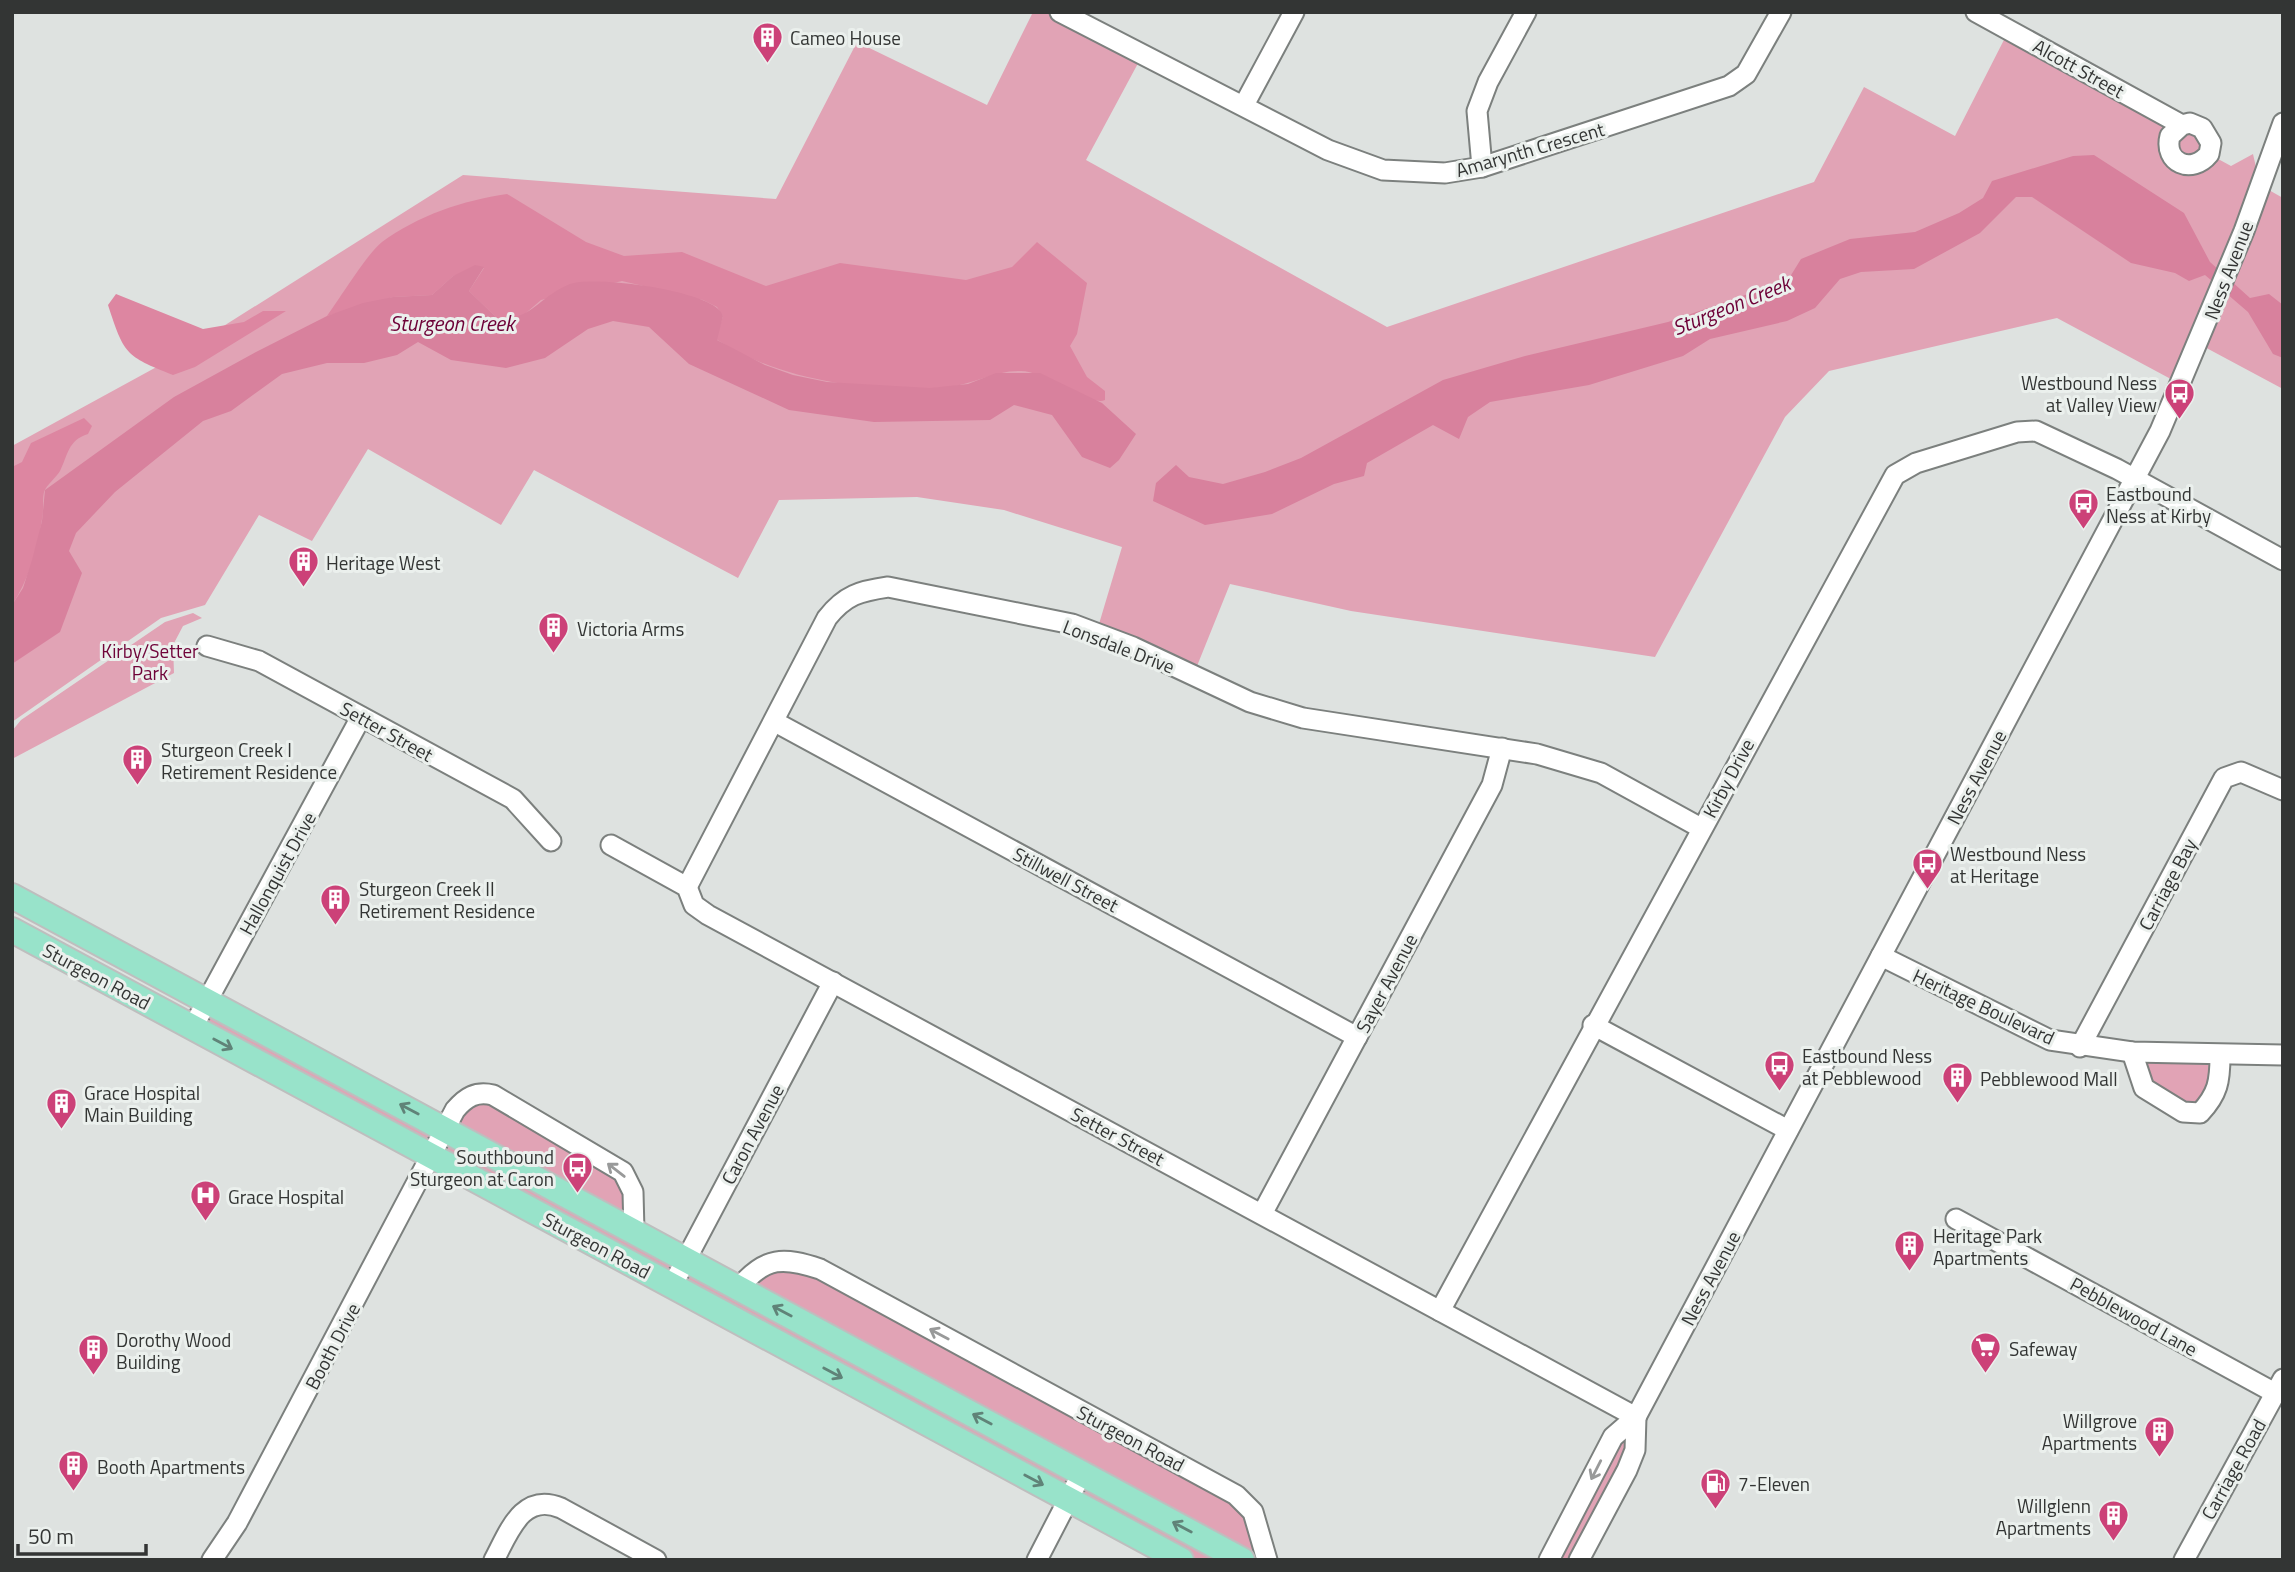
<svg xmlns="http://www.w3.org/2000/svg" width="2295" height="1572" viewBox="0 0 2295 1572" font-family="'Titillium Web',sans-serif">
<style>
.green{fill:#e1a3b5}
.forest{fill:#dd86a1}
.water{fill:#d8819d}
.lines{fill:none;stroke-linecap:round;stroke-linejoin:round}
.minor-casing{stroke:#7c807e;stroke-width:23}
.major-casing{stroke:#bebebe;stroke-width:28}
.minor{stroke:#fff;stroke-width:19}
.major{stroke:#98e3ca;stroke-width:24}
.oneway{stroke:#608378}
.oneway2{stroke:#999a9a}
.labels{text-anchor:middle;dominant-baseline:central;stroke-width:6;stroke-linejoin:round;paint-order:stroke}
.poi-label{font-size:19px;fill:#333534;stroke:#ebf0ed;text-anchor:start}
.street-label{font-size:19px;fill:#333534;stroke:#ebf0ed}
.park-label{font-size:19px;fill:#6f0339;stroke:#ebf0ed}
.water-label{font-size:21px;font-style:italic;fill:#6d0037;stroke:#ebf0ed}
</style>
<rect width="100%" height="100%" fill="#dee2e0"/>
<g class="green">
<path d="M1033,12H1060L1143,54L1086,160L1387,327L1814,182L1864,87L1955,136L2009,30L2189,124L2209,154L2231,166L2253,154L2260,185L2283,198V389L2199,344L2182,385L2057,318L1829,371L1785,417L1655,657L1351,611L1230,584L1193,676L1096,634L1122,547L1004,510L917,497L779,500L738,578L534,470L501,525L368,449L312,541L259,515L205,605L161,618L12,722V446L173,358L463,175L776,199L857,42L987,105Z"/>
<path d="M193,613L202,618L183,626L173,645L174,673L12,759V731L21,720L165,622Z"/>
<path d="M208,1000L445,1129L473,1095L623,1172L634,1231L739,1288L788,1259L1236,1495L1267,1560H1181L193,1027Z"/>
<path d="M2132,1052L2220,1056L2200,1113L2144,1088Z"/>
<path d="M1636,1417L1635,1450L1579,1560H1549Z"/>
</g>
<g class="forest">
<path d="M507,194L586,242L624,256L682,252L766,286L840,263L966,280L1012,267L1037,242L1087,283L1077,334L1070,346L1087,377L1105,391V400C1089,407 1045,371 1021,371C996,370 974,384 949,387C875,394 778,381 716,339L723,316L717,307L703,300L622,281L541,300L519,319L499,320L469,291L484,268L453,276L432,295L393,297L327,316C341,297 366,255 382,242C417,216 464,200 507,194Z"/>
<path d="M116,294L203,329L244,322L263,311H286L195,367L173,375C125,356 124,354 108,305Z"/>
<path d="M84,418L92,426L88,434C68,440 68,455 60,471C56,478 47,484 44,492C42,500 44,510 42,519C38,548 28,581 12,605V467L22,462L31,443Z"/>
</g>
<g class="water">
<path d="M2094,155L2184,213L2210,262L2250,298L2269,294L2283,305V358L2273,354L2248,312L2205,275L2189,281L2175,273L2131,263L2032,197H2016L1980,233L1914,269L1861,272L1840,279L1815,308L1787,321L1710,339L1683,356L1589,385L1490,402L1468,417L1459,439L1433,425L1367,463L1364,476L1334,484L1272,514L1205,525L1153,501L1156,483L1176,465L1189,477L1223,484L1265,472L1301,458L1443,380L1525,356L1668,322L1788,280L1801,259L1850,239L1915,232L1959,213L1983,198L1992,181L2073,156Z"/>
<path d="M475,265L484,267L469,291L499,320C532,319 540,296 570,284C594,275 718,291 723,316L717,340L765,365L793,375L827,382L930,388L968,384L996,373H1040L1102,403L1136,434L1119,460L1110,468L1082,457L1052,415L1014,405L990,420L874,422L789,410L689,364L649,327L613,321L588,329L545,358L506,368L451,360L418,342L397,355L364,363H327L282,374L231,411L203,421L115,492L76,533L69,551L82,573L60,632L12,664V605L23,588L32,560L42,521L45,490L174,397L256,352L327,316L363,303L393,297L432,295L453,276Z"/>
</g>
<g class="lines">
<defs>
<g id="minor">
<path d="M1060,12L1328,150L1383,170L1445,173L1482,167L1729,86L1746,74L1781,12"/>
<path d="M1976,12L2182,125L2190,123L2202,128L2211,143L2209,154C2192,175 2163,163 2170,136L2182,125"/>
<path d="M1244,105L1294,12"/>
<path d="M1482,167L1477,111L1488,82L1526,12"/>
<path d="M207,646L259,661L513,799L551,841"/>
<path d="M775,722L1357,1037"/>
<path d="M611,845L687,887L694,905L708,915L1636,1417"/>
<path d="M687,887L827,618C845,595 860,591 888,587L1072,624L1133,647L1250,702L1303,718L1537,754L1601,773L1701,828"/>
<path d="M1881,956L2050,1040L2132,1052L2283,1055"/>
<path d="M1593,1025L1788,1130"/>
<path d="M193,1027L361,717"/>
<path d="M2080,1047L2224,778L2241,772L2283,790"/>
<path d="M2132,1052L2144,1088L2183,1112L2200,1113C2218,1094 2220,1081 2220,1056"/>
<path d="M1262,1214L1492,785L1502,748"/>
<path d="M1956,1219L2275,1393"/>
<path d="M672,1286L833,982"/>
<path d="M739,1288C765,1256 784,1257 820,1269L1236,1495L1253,1512L1267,1560"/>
<path d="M1440,1311L1895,475L1916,463L2017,432L2036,431L2117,469L2283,560"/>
<path d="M212,1560L237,1523L455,1110C466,1097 476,1091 493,1095L623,1172L633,1192L634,1231"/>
<path d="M494,1560C509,1532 522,1492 561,1508L656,1560"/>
<path d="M1037,1560L1082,1473"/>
<path d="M1549,1560L1613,1437L1636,1417L2160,431L2244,231L2283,123"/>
<path d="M1579,1560L1627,1470L1635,1450L1636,1417"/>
<path d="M2184,1560L2283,1379"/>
</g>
<g id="major">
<path d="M12,896L1242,1560"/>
<path d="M12,930L1181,1560"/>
</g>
</defs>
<use href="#minor" class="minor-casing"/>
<use href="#major" class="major-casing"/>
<use href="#minor" class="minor"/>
<use href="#major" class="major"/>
</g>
<defs><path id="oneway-shaft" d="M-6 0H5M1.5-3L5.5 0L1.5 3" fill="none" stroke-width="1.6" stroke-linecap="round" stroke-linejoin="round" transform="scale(1.75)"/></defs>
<g class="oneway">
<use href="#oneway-shaft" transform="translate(223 1044) rotate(28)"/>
<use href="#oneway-shaft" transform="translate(409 1109) rotate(-152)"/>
<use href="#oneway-shaft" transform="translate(782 1311) rotate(-152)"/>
<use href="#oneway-shaft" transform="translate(833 1373) rotate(28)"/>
<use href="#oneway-shaft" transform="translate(982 1419) rotate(-152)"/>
<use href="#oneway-shaft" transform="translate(1034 1480) rotate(28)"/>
<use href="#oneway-shaft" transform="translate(1182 1527) rotate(-152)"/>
</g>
<g class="oneway2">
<use href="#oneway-shaft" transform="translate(616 1170) rotate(-142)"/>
<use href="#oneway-shaft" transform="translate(939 1334) rotate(-152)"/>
<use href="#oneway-shaft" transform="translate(1596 1470) rotate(117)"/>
</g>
<defs>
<symbol id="building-pin" viewBox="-11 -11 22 30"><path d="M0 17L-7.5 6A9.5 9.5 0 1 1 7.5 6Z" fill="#cc4178" stroke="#ebf0ed"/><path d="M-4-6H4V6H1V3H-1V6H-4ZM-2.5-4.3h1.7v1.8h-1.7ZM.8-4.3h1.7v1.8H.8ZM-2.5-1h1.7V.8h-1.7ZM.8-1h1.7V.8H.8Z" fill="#fff"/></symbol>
<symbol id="bus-pin" viewBox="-11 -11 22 30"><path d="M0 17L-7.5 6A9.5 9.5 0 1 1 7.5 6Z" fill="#cc4178" stroke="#ebf0ed"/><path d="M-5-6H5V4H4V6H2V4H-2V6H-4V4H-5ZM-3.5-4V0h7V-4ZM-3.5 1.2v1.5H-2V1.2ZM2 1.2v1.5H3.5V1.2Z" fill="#fff"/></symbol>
<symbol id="hospital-pin" viewBox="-11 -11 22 30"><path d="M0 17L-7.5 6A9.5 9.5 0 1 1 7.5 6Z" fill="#cc4178" stroke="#ebf0ed"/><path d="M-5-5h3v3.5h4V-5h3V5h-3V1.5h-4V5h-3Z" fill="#fff"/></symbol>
<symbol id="supermarket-pin" viewBox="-11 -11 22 30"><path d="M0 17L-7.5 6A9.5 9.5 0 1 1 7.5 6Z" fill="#cc4178" stroke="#ebf0ed"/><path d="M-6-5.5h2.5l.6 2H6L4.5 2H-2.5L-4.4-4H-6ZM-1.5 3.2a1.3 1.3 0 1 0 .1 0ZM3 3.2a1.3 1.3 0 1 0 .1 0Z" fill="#fff"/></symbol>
<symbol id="fuel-pin" viewBox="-11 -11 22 30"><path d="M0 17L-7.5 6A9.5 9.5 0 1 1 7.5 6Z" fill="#cc4178" stroke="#ebf0ed"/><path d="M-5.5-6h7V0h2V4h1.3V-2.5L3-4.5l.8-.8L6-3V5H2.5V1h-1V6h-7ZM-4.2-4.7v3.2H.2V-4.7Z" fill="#fff"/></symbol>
</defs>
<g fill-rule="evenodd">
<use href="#building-pin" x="750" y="20" width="35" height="47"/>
<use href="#bus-pin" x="2162" y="376" width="35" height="47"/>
<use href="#bus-pin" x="2066" y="486" width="35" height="47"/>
<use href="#building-pin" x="286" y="544" width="35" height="47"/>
<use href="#building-pin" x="536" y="610" width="35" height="47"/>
<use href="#building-pin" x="120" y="742" width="35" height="47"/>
<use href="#bus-pin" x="1910" y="846" width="35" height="47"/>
<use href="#building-pin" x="318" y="882" width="35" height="47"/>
<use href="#bus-pin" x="1762" y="1048" width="35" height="47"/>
<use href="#building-pin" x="1940" y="1060" width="35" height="47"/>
<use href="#building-pin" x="44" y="1086" width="35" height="47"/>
<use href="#bus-pin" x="560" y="1150" width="35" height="47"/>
<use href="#hospital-pin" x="188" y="1178" width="35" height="47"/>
<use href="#building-pin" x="1892" y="1228" width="35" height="47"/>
<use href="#supermarket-pin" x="1968" y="1330" width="35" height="47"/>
<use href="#building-pin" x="76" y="1332" width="35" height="47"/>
<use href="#building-pin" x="2142" y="1414" width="35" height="47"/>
<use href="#building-pin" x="56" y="1448" width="35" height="47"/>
<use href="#fuel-pin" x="1698" y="1466" width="35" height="47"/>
<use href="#building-pin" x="2096" y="1498" width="35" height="47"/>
</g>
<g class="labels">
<g class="poi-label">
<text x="790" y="37">Cameo House</text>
<text x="2157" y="382" text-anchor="end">Westbound Ness<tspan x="2157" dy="22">at Valley View</tspan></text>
<text x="2106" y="493">Eastbound<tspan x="2106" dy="22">Ness at Kirby</tspan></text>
<text x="326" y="562">Heritage West</text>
<text x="577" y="628">Victoria Arms</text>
<text x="161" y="749">Sturgeon Creek I<tspan x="161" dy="22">Retirement Residence</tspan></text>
<text x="1950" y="853">Westbound Ness<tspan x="1950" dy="22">at Heritage</tspan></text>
<text x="359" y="888">Sturgeon Creek II<tspan x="359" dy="22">Retirement Residence</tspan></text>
<text x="1802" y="1055">Eastbound Ness<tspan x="1802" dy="22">at Pebblewood</tspan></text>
<text x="1980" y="1078">Pebblewood Mall</text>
<text x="84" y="1092">Grace Hospital<tspan x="84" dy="22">Main Building</tspan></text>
<text x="554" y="1156" text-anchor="end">Southbound<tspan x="554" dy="22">Sturgeon at Caron</tspan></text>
<text x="228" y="1196">Grace Hospital</text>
<text x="1933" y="1235">Heritage Park<tspan x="1933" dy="22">Apartments</tspan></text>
<text x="116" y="1339">Dorothy Wood<tspan x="116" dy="22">Building</tspan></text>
<text x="2009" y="1348">Safeway</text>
<text x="2137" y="1420" text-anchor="end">Willgrove<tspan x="2137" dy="22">Apartments</tspan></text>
<text x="97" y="1466">Booth Apartments</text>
<text x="1738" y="1483">7-Eleven</text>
<text x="2091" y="1505" text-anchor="end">Willglenn<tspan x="2091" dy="22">Apartments</tspan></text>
</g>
<g class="street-label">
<text transform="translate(2079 68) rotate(29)">Alcott Street</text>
<text transform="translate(1530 149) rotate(-16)">Amarynth Crescent</text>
<text transform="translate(2228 270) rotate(-69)">Ness Avenue</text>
<text transform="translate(1119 646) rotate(21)">Lonsdale Drive</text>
<text transform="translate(387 731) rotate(29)">Setter Street</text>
<text transform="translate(1976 777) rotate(-62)">Ness Avenue</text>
<text transform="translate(1728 778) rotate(-62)">Kirby Drive</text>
<text transform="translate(277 873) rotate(-61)">Hallonquist Drive</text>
<text transform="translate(1066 879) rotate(28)">Stillwell Street</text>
<text transform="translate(2167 884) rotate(-62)">Carriage Bay</text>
<text transform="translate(97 976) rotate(28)">Sturgeon Road</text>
<text transform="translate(1386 983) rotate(-62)">Sayer Avenue</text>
<text transform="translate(1984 1006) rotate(25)">Heritage Boulevard</text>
<text transform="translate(752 1134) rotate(-62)">Caron Avenue</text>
<text transform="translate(1118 1136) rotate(28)">Setter Street</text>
<text transform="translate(597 1245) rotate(28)">Sturgeon Road</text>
<text transform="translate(1710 1278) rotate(-62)">Ness Avenue</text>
<text transform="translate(2134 1316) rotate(29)">Pebblewood Lane</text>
<text transform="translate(332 1346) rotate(-62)">Booth Drive</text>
<text transform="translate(1131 1438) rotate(28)">Sturgeon Road</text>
<text transform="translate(2233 1469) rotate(-61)">Carriage Road</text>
</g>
<g class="park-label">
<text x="150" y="650">Kirby/Setter<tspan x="150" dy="22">Park</tspan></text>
</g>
<g class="water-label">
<text transform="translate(1731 305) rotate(-22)">Sturgeon Creek</text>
<text x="452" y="323">Sturgeon Creek</text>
</g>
</g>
<rect width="2295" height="1572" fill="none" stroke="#333534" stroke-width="28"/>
<path d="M18 1544v10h128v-10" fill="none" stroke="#333534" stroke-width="3.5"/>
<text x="28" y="1544" font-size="21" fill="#333534" stroke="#ebf0ed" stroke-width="5" paint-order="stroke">50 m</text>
</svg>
